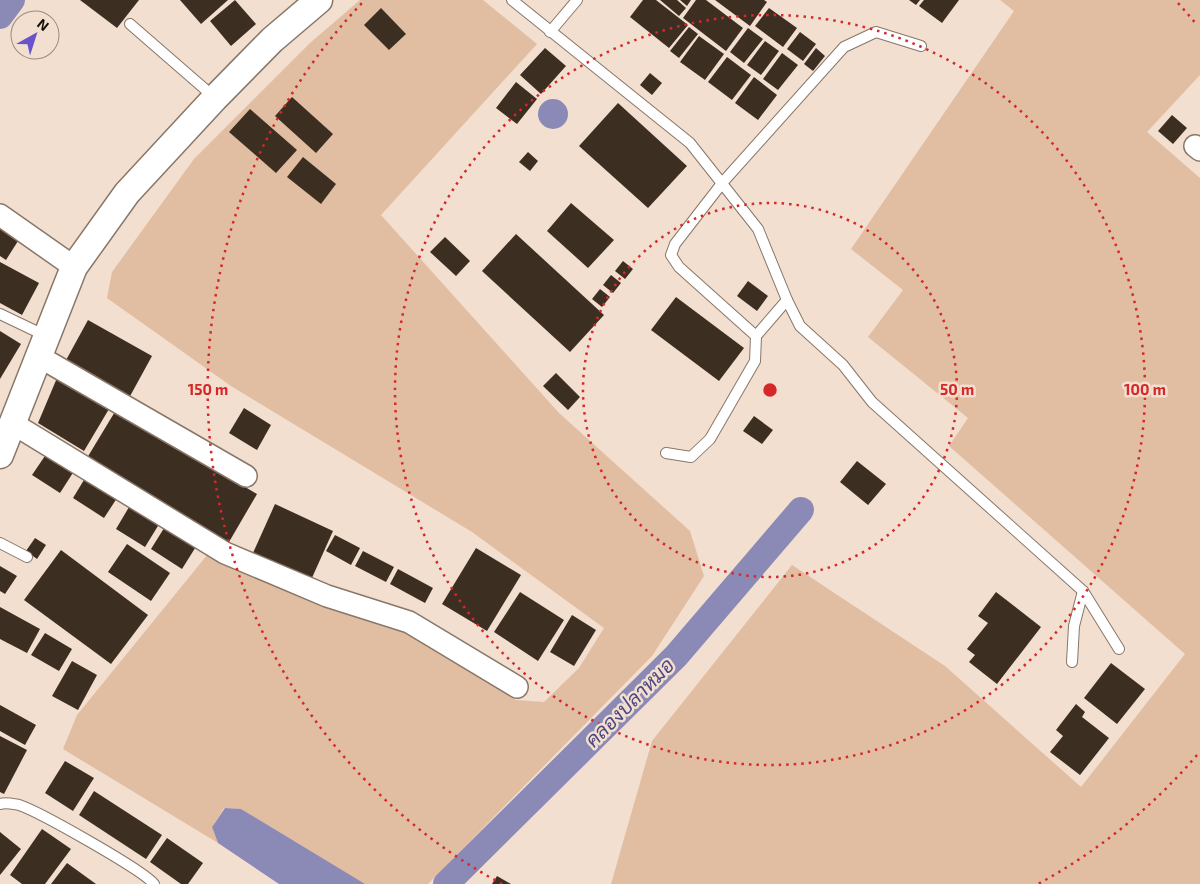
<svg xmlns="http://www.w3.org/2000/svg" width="1200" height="884" viewBox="0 0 1200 884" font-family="'Exo 2',Sarabun,sans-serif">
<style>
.green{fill:#e1bea2}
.water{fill:#8b89b5}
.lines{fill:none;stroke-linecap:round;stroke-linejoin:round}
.canal{stroke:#8b89b5;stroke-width:26}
.building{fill:#3d2e22}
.service-casing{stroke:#887769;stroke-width:12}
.minor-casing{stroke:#887769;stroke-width:24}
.tertiary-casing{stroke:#887769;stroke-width:29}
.service{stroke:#fff;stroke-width:10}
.minor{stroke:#fff;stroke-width:21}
.tertiary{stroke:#fff;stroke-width:26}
.ring{fill:none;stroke:#d62828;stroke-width:2.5;stroke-dasharray:2.5 5}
.labels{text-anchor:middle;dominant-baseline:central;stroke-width:5;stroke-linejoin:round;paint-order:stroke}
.water-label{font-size:20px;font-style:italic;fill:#4d4782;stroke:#f2dfcf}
.centre{fill:#d62828;stroke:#f2dfcf;stroke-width:2.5}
.ring-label{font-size:15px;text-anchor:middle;font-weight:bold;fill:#d62828;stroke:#f2dfcf;stroke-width:5;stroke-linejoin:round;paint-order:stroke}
</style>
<rect width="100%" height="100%" fill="#f2dfcf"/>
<g class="green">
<path d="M360,0H483L537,44L381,215L559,413L690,531L704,576L652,656L428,884H364L241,809L224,808L212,827L218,843L63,749L77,715L208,554L405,631L516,700L544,702L579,668L604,628L472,532L231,386L107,298L112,272L194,159L310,43Z"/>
<path d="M1000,0H1200V75L1147,132L1200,178V884H611L652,741L792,565L945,666L1081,787L1185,654L949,446L968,418L868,337L903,290L851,249L1014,11Z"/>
</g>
<g class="water">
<circle cx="553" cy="114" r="15"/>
<path d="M225,808L241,809L365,884H279L218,843L212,827Z"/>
</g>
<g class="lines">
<g class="canal">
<path d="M0,16L12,0"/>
<path d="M446,884L676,656L801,510"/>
</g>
</g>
<g class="building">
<path d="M80,0H139L117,28Z"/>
<path d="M180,0H228L201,24Z"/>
<path d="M235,0L256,24L231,46L210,21Z"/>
<path d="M643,0H656L688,25L669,48L630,17Z"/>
<path d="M660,0H677L686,8L679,16Z"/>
<path d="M680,0H691L687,6Z"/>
<path d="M696,0H706L743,28L726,51L683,18Z"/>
<path d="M715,0H764L767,2L750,26Z"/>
<path d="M909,0H920L916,5Z"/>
<path d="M924,0H959L942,23L919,6Z"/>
<path d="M381,8L406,34L389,50L364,25Z"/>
<path d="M769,8L797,28L783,47L755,26Z"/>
<path d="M689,27L698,34L679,58L670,51Z"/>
<path d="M748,28L763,39L744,63L730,52Z"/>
<path d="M800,32L816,44L803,61L787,49Z"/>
<path d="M699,36L724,54L705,80L680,62Z"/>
<path d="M765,41L779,51L761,75L747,65Z"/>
<path d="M545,48L566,66L541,94L520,75Z"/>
<path d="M816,48L825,56L813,71L804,64Z"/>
<path d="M782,53L798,65L778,90L763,79Z"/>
<path d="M727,57L751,75L732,100L708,82Z"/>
<path d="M650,73L662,83L652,95L640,85Z"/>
<path d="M754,77L777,95L758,120L735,103Z"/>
<path d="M516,82L537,99L517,124L496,108Z"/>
<path d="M292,97L333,134L316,153L275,116Z"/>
<path d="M618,103L687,166L648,208L579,146Z"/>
<path d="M250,109L297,150L276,173L229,132Z"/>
<path d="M1172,115L1187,128L1173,144L1158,131Z"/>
<path d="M528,152L538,161L530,171L519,162Z"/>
<path d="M303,157L336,184L321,204L287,177Z"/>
<path d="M571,203L614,240L588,268L547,231Z"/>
<path d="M0,229L18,241L6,260L0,256Z"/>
<path d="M516,234L604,315L570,352L482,271Z"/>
<path d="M445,237L470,261L456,276L430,252Z"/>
<path d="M623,261L633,269L625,279L615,271Z"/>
<path d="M0,262L39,283L22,315L0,303Z"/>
<path d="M611,275L621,283L613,293L603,285Z"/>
<path d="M748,281L768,296L757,311L737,296Z"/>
<path d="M600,289L610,297L602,307L592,299Z"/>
<path d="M676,297L744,348L719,381L651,330Z"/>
<path d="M88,320L152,356L129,398L65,362Z"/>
<path d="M0,331L21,344L0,379Z"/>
<path d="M556,373L580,397L568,410L543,386Z"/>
<path d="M57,378L109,409L84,451L38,423Z"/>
<path d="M244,408L271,425L257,450L229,433Z"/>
<path d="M116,410L257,494L229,542L87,458Z"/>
<path d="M754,416L773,430L762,444L743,431Z"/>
<path d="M49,450L76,468L60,493L32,475Z"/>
<path d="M857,461L886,484L868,505L840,482Z"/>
<path d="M87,475L119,495L104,518L73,498Z"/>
<path d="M132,502L161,521L145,547L116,529Z"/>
<path d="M275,504L333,531L311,580L253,553Z"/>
<path d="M166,525L197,545L182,569L151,549Z"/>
<path d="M335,535L360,548L351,565L326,551Z"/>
<path d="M35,538L46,545L37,559L26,551Z"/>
<path d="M127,544L170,573L151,601L108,572Z"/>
<path d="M476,548L521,575L487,631L442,604Z"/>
<path d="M61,550L148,615L111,664L24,600Z"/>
<path d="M363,551L394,567L386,582L355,566Z"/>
<path d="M0,566L17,576L5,594L0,591Z"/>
<path d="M398,569L433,588L425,603L390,584Z"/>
<path d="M520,592L564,620L538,661L494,632Z"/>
<path d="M996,592L1041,627L997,684L969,662L975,655L967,649L988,623L978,616Z"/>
<path d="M0,607L40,629L27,653L0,639Z"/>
<path d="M572,615L596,630L574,666L550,652Z"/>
<path d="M45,633L72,649L59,671L31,655Z"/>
<path d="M72,661L97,675L78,710L52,696Z"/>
<path d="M1111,663L1145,689L1117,724L1084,698Z"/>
<path d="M1076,704L1085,712L1082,717L1109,738L1080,775L1050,752L1063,736L1056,730Z"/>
<path d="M0,705L36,725L25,745L0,731Z"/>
<path d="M0,736L27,750L4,794L0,792Z"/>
<path d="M65,761L94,778L73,811L45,793Z"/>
<path d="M94,791L162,835L146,859L79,815Z"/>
<path d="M42,829L71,849L45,884H22L10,875Z"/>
<path d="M0,832L21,849L0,875Z"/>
<path d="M167,838L203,863L188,884H181L150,862Z"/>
<path d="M67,863L96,884H51Z"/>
<path d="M497,876L511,884H492Z"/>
</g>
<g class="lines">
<defs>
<g id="service">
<path d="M512,0L690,143L758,229L787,300L800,326L843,365L872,402L1083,591L1119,649"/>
<path d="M130,24L214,97"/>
<path d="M550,32L577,0"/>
<path d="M0,314L46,336"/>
<path d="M756,336L787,300"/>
<path d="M666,453L691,457L710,439L755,361L756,336L679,267L671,255L675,244L723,182L844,47L876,32L921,46"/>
<path d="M0,543L27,557"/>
<path d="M1072,662L1074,626L1083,591"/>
<path d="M0,804C6,802 13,804 19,805C38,811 143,870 154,884"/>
</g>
<g id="minor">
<path d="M1195,146L1200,150"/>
<path d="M0,215L74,267"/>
<path d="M38,356L246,476"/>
<path d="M12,423L225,553L327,596L409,622L517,687"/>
</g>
<path id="tertiary" d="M0,455L74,267L127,193L215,98L272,40L319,0"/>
</defs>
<use href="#service" class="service-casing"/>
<use href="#minor" class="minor-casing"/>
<use href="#tertiary" class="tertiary-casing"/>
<use href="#service" class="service"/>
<use href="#minor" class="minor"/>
<use href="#tertiary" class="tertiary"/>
</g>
<g class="ring">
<circle cx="770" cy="390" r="187"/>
<circle cx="770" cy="390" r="375"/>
<path d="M1197 755A562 562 0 0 1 1038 884M502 884A562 562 0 0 1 362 3M1178 3A562 562 0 0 1 1197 25"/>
</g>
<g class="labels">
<g class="water-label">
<text transform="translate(629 702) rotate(-45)">คลองปลาหมอ</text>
</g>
</g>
<circle cx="770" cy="390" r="8" class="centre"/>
<g class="ring-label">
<text x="957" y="395">50 m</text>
<text x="1145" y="395">100 m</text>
<text x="208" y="395">150 m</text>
</g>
<g transform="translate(35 35) rotate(39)"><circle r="24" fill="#f2dfcf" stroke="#9a8c80"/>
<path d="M0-4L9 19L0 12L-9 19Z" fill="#6853cc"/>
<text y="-8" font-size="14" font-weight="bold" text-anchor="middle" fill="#16100a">N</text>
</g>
</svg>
